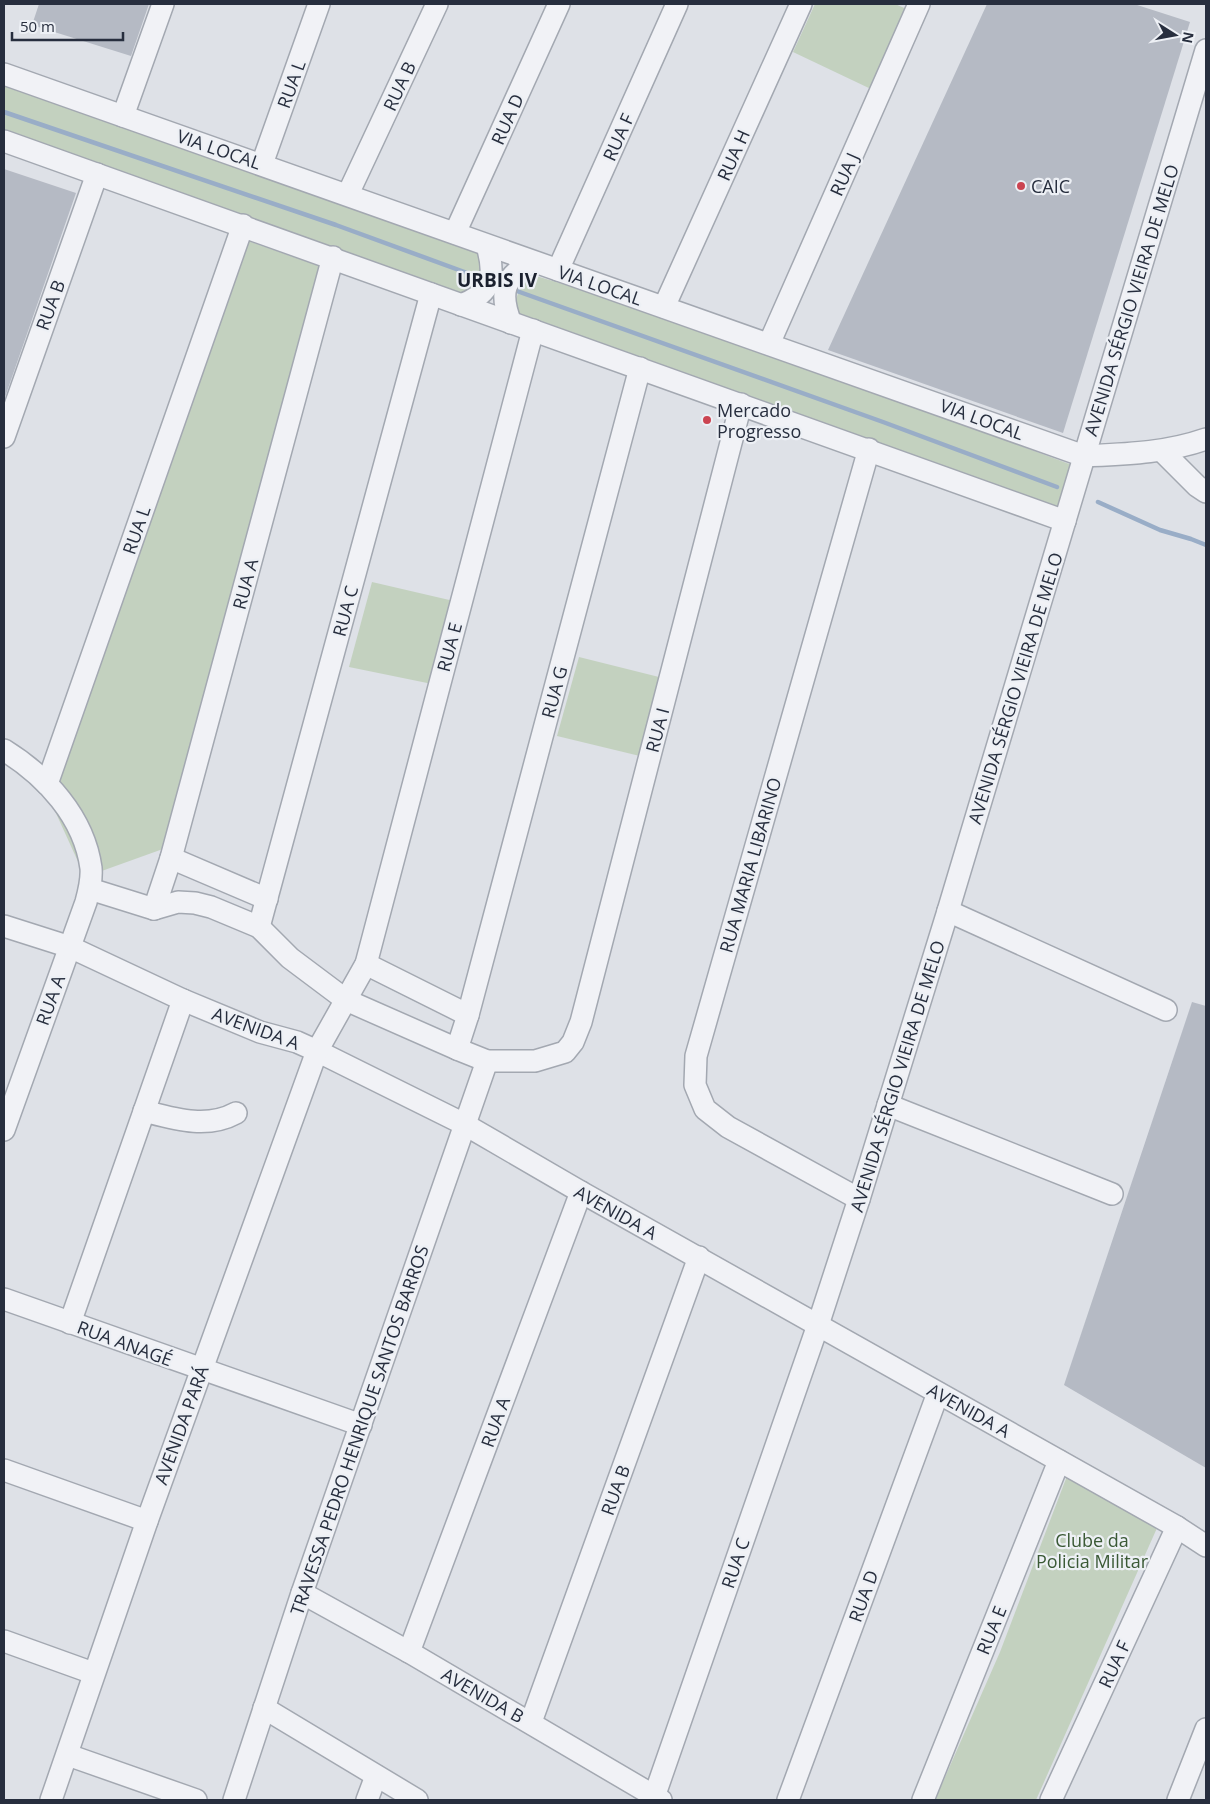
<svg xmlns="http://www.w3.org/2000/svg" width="1210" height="1804" viewBox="0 0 1210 1804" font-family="'Open Sans',sans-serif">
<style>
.green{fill:#c3d1bf}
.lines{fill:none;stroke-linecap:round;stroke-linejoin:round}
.stream{stroke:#99adc7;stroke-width:4.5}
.building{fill:#b5bac4}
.minor-casing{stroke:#a3a8b1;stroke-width:24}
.minor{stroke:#f1f2f6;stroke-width:21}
.poi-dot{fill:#cb4451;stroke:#edf0f5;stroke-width:2}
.labels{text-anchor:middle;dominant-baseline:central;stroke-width:4.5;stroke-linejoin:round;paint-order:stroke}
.street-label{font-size:18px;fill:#272e3e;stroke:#edf0f5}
.poi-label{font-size:18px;fill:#272e3e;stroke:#edf0f5;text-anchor:start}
.park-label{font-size:18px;fill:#3a5935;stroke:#edf0f5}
.neighbourhood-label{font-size:19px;font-weight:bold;fill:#1a202e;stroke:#edf0f5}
</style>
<rect width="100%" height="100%" fill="#dee1e7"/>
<g class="green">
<path d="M815,4H895L909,10L873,90L793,52Z"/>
<path d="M4,82L475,247L487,270L467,296L4,140Z"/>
<path d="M248,241L322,267L174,845L85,877L50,800Z"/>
<path d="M536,276L607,297L799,364L1072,465L1062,507L1054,511L523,318L514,306C520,288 519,285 536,276Z"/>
<path d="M372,582L458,602L437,685L349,667Z"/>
<path d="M579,657L663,678L644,757L557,736Z"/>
<path d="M1067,1476L1157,1528L1036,1800H935L1000,1652Z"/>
</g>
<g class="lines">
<g class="stream">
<path d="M4,112L336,225L478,277"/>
<path d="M514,290L883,422L1057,487"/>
<path d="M1098,502L1160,530L1191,539L1206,545"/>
</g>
</g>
<g class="building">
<path d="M39,4H149L131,56L32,25Z"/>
<path d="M987,4H1134L1190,22L1063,433L828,350Z"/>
<path d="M4,169L76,193L4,400Z"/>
<path d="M1192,1002L1206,1006V1468L1064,1385Z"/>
</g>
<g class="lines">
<defs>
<g id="minor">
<path d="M4,74L1084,456C1126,454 1166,453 1206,439"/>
<path d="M123,116L163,4"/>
<path d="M4,141L1065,521"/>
<path d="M262,164L319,4"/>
<path d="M348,194L437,4"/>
<path d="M455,233L559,4"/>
<path d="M558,270L677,4"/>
<path d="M461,305C492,293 496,276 487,246"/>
<path d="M664,307L801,4"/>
<path d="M511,323C499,293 503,276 533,262"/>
<path d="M769,344L919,4"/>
<path d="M4,437L97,174"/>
<path d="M1162,451L1197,486L1206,492"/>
<path d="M4,750C46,776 84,817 91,868C92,880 89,891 86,902L4,1130"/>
<path d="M47,784L243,225"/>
<path d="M171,858L267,899"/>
<path d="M90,889L154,909L178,902L195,903L211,907L259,927L290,958L346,1000L457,1049L487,1061H535L565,1052L573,1042L581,1022L741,404"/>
<path d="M154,909L171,858L333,257"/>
<path d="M948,911L1166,1010"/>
<path d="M4,926L70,947L183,1000L260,1032L297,1042L317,1051L464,1124L581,1192L1177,1527L1206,1546"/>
<path d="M259,927L431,294"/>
<path d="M366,964L468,1015"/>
<path d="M457,1049L468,1015L640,368"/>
<path d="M888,1105L1112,1194"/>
<path d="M144,1111C175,1119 207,1129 236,1113"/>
<path d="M859,1199L728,1127L705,1109L695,1085L696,1056L869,449"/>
<path d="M4,1299L361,1425"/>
<path d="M70,1323L183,1000"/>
<path d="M4,1470L147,1521"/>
<path d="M302,1593L409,1652L661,1800"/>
<path d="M4,1641L93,1673"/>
<path d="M409,1652L581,1192"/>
<path d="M264,1708L417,1800"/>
<path d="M531,1722L699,1257"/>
<path d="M68,1755L196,1800"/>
<path d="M51,1800L147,1521L317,1051L366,964L533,330"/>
<path d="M234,1800L302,1593L487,1061"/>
<path d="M367,1800L376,1776"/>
<path d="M653,1800L818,1325L859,1199L948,911L1206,50"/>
<path d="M788,1800L938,1393"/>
<path d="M923,1800L1059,1461"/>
<path d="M1051,1800L1177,1527"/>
<path d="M1178,1800L1206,1729"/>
</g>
</defs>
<use href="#minor" class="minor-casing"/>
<use href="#minor" class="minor"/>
</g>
<g class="poi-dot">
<circle cx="1021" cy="186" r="5"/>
<circle cx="707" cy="420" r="5"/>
</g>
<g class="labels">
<g class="street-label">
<text transform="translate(291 84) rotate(-70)">RUA L</text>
<text transform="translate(399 86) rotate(-65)">RUA B</text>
<text transform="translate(507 119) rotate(-66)">RUA D</text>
<text transform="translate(618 137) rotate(-66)">RUA F</text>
<text transform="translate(219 149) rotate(19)">VIA LOCAL</text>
<text transform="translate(733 155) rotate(-66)">RUA H</text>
<text transform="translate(844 174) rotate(-66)">RUA J</text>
<text transform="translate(600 285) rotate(19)">VIA LOCAL</text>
<text transform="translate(1131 300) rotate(-73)">AVENIDA SÉRGIO VIEIRA DE MELO</text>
<text transform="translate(50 305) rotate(-70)">RUA B</text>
<text transform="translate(982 419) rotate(20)">VIA LOCAL</text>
<text transform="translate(136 530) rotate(-71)">RUA L</text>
<text transform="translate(245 584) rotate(-75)">RUA A</text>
<text transform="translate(345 611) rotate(-75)">RUA C</text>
<text transform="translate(449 647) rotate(-75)">RUA E</text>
<text transform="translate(1015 688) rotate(-73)">AVENIDA SÉRGIO VIEIRA DE MELO</text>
<text transform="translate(554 692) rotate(-75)">RUA G</text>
<text transform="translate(657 730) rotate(-75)">RUA I</text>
<text transform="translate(750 865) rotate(-74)">RUA MARIA LIBARINO</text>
<text transform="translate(50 1000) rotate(-70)">RUA A</text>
<text transform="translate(256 1028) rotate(20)">AVENIDA A</text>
<text transform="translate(897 1076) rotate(-73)">AVENIDA SÉRGIO VIEIRA DE MELO</text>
<text transform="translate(616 1212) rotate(29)">AVENIDA A</text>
<text transform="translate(125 1343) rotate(20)">RUA ANAGÉ</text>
<text transform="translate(969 1410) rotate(29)">AVENIDA A</text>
<text transform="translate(495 1422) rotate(-70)">RUA A</text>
<text transform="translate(181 1425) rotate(-70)">AVENIDA PARÁ</text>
<text transform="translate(359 1430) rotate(-71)">TRAVESSA PEDRO HENRIQUE SANTOS BARROS</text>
<text transform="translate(615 1490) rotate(-70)">RUA B</text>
<text transform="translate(735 1563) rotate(-71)">RUA C</text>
<text transform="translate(863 1596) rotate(-70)">RUA D</text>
<text transform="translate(991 1630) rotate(-68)">RUA E</text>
<text transform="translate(1114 1664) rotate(-65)">RUA F</text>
<text transform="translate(483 1695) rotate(30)">AVENIDA B</text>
</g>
<g class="poi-label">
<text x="1031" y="186">CAIC</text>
<text x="717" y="410">Mercado<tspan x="717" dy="21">Progresso</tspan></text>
</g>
<g class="park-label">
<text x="1092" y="1540">Clube da<tspan x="1092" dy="21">Policia Militar</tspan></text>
</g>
<g class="neighbourhood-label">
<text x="497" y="280">URBIS IV</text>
</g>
</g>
<rect width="1210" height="1804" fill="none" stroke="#272e3e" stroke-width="10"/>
<g transform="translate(1175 35) rotate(101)" stroke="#edf0f5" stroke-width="4" paint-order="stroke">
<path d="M0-4L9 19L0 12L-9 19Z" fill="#272e3e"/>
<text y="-8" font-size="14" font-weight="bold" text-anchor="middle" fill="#272e3e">N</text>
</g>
<path d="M12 32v8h111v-8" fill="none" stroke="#272e3e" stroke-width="2.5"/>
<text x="20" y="32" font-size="15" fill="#272e3e" stroke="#edf0f5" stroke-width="4" paint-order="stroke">50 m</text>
</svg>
